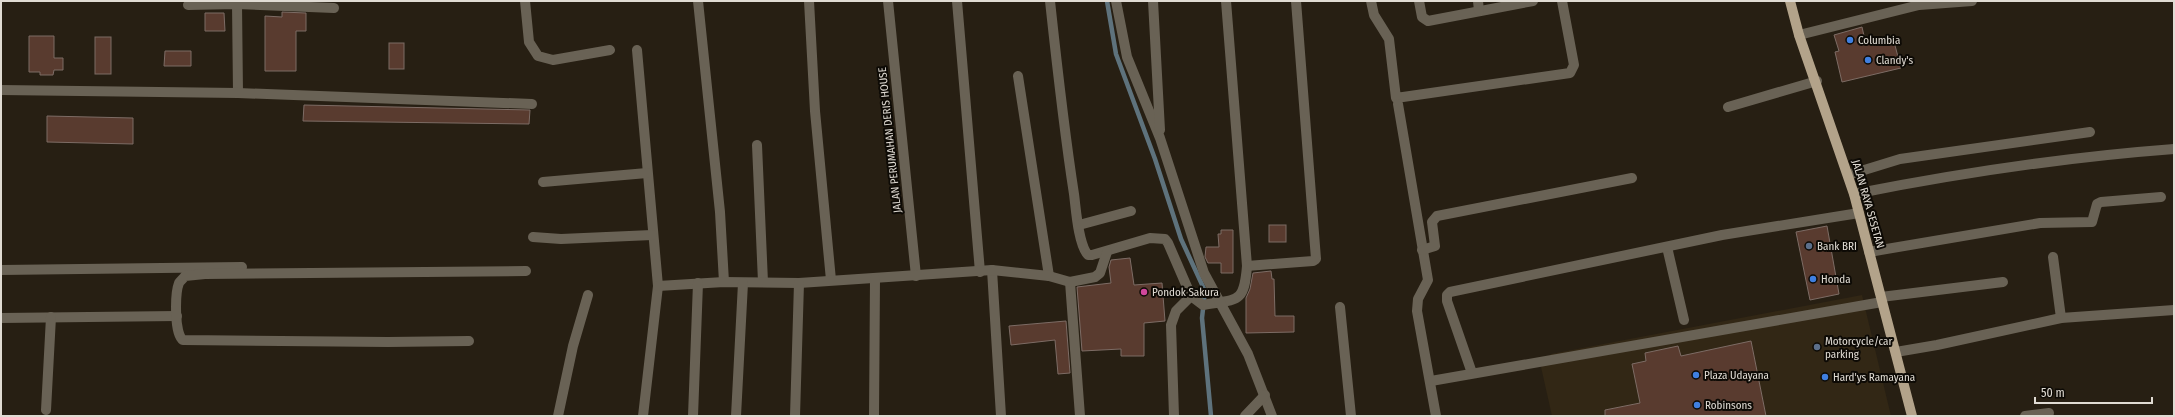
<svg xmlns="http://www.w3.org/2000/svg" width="2175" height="417" viewBox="0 0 2175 417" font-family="'Fira Sans Condensed',sans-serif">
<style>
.built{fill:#322715}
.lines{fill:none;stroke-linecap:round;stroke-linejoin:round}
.stream{stroke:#5e727c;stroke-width:4.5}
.building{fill:#593b2f;stroke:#7d6c65}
.minor{stroke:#696255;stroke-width:10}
.major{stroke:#b3a38a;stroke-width:10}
.shop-dot{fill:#3f7fe0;stroke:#0d0a05;stroke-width:1.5}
.service-dot{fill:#5c6f8a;stroke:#0d0a05;stroke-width:1.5}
.hotel-dot{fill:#d1479c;stroke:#0d0a05;stroke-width:1.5}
.labels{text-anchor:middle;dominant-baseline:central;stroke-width:4;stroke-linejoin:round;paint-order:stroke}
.poi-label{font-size:11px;fill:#e0dbd3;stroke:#0d0a05;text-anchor:start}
.street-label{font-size:11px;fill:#e0dbd3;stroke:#0d0a05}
</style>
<rect width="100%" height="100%" fill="#271f13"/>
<path class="built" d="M1862,295L1891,416H1552L1541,367L1551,354Z"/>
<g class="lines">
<path class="stream" d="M1107,1L1116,54L1155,159L1181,239L1205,291L1202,318L1211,416"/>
</g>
<g class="building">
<path d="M282,12L306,13V31H296V71H265V16L282,17Z"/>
<path d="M205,13H224L225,31H205Z"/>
<path d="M1862,27L1866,45L1893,38L1901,68L1842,82L1835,52L1839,51L1834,35Z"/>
<path d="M29,36H54V58H63V70H54L53,75H40V72H29Z"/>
<rect x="95" y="37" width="16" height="37"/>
<rect x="389" y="43" width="15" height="26"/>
<path d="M165,51H191V66H164Z"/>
<path d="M304,105L530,110L529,124L303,121Z"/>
<path d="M47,116L133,118V144L47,142Z"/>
<rect x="1269" y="225" width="17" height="17"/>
<path d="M1827,226L1839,294L1810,300L1796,232Z"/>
<path d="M1221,230H1233V273H1221V263H1208L1205,257L1206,247H1219L1218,234H1221Z"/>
<path d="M1130,258L1134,285L1162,283L1165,321L1144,323V356H1121V349L1082,351L1077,287L1111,283L1109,267L1111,260Z"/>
<path d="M1271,271L1272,279H1274L1275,316H1294V332L1246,333V298L1250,289L1253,273Z"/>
<path d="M1066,321L1070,373L1058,374L1055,340L1011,345L1009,326Z"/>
<path d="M1751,341L1766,416H1605V410L1640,403L1632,364L1646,361L1645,353L1678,346L1681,356Z"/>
</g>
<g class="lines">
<g class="minor">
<path d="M525,1L529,42L538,56L553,60L610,50"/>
<path d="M698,1L720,212L724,282"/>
<path d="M809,1L815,111L831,280"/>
<path d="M888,1L916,276"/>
<path d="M957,1L980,272"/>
<path d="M1050,1C1057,66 1064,130 1074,194C1076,209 1078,244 1088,255H1092L1150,238L1165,239L1168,243L1191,296L1203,305C1238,299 1244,304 1247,266L1226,1"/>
<path d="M1116,1L1127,57L1160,138L1204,273L1248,354L1272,416"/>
<path d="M1153,1L1160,130"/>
<path d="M1371,1L1374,15L1389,39L1396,98L1570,73L1574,65L1562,1"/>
<path d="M1419,1L1422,17L1428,21L1533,1"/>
<path d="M1478,1L1479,11"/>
<path d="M237,4L238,93"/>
<path d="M188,5L237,4L334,8"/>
<path d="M1799,35L1919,5L1972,1"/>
<path d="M637,50L658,286L643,416"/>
<path d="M1018,76L1049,276"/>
<path d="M1,90L238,93L532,104"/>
<path d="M1398,104L1428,280L1418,299L1417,311L1436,416"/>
<path d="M1728,107L1817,81"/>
<path d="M757,145L763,282"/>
<path d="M1848,175L1900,159L2090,132"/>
<path d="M543,182L647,173"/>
<path d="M1854,194C1960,173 2067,157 2174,149"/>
<path d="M1079,225L1131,211"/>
<path d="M533,237L561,239L652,235"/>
<path d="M1667,247L1684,320"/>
<path d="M1422,250L1435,246L1432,222L1437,216L1632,178"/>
<path d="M1869,252L2040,223L2092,222L2097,204L2101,202L2161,197"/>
<path d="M2053,257L2061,318"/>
<path d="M1247,266L1313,261L1316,259L1296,1"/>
<path d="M1,270L242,267"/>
<path d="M992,270L1001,416"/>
<path d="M1070,282L1080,416"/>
<path d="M658,286L724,282L799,283L992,270L1049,276L1070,282L1095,277L1100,273L1107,252"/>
<path d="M1881,297L2003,282"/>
<path d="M1340,307L1351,416"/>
<path d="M1,318L177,316"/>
<path d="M469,341L388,342L183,340C174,334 175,293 179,283C180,281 184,278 185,276L205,274L526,271"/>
<path d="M1896,352L1937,345L2061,318L2174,310"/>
<path d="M1472,373L1447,301V295L1450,292L1722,235L1859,213"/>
<path d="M1431,381L1882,302"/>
<path d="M46,410L51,317"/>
<path d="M558,416L573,346L588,295"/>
<path d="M693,416L698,283"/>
<path d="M736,416L743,283"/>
<path d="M795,416L799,283"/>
<path d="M874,416L875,279"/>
<path d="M1174,416L1171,325L1176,311L1191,296"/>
<path d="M1245,416L1265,395"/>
<path d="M2025,416L2049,413"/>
</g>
<path class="major" d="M1790,1L1799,35L1854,194L1912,416"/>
</g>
<g class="shop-dot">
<circle cx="1850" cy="40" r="4"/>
<circle cx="1868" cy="60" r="4"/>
<circle cx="1813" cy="279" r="4"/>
<circle cx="1696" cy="375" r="4"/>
<circle cx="1825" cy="377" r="4"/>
<circle cx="1697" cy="405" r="4"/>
</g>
<g class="service-dot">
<circle cx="1809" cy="246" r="4"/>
<circle cx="1817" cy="347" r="4"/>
</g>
<circle class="hotel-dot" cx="1144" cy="292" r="4"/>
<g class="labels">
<g class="poi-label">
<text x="1858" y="40">Columbia</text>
<text x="1876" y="60">Clandy's</text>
<text x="1817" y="246">Bank BRI</text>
<text x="1821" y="279">Honda</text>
<text x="1152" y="292">Pondok Sakura</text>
<text x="1825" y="341">Motorcycle/car<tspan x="1825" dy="13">parking</tspan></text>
<text x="1704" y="375">Plaza Udayana</text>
<text x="1833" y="377">Hard'ys Ramayana</text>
<text x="1705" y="405">Robinsons</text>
</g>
<g class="street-label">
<text transform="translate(890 140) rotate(-96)">JALAN PERUMAHAN DERIS HOUSE</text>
<text transform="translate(1868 204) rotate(74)">JALAN RAYA SESETAN</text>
</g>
</g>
<rect width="2175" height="417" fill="none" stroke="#e0dbd3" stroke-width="4"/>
<path d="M2035 397v6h117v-6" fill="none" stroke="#e0dbd3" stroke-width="2"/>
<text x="2041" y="397" font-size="12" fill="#e0dbd3" stroke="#0d0a05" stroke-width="3" paint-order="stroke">50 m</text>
</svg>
